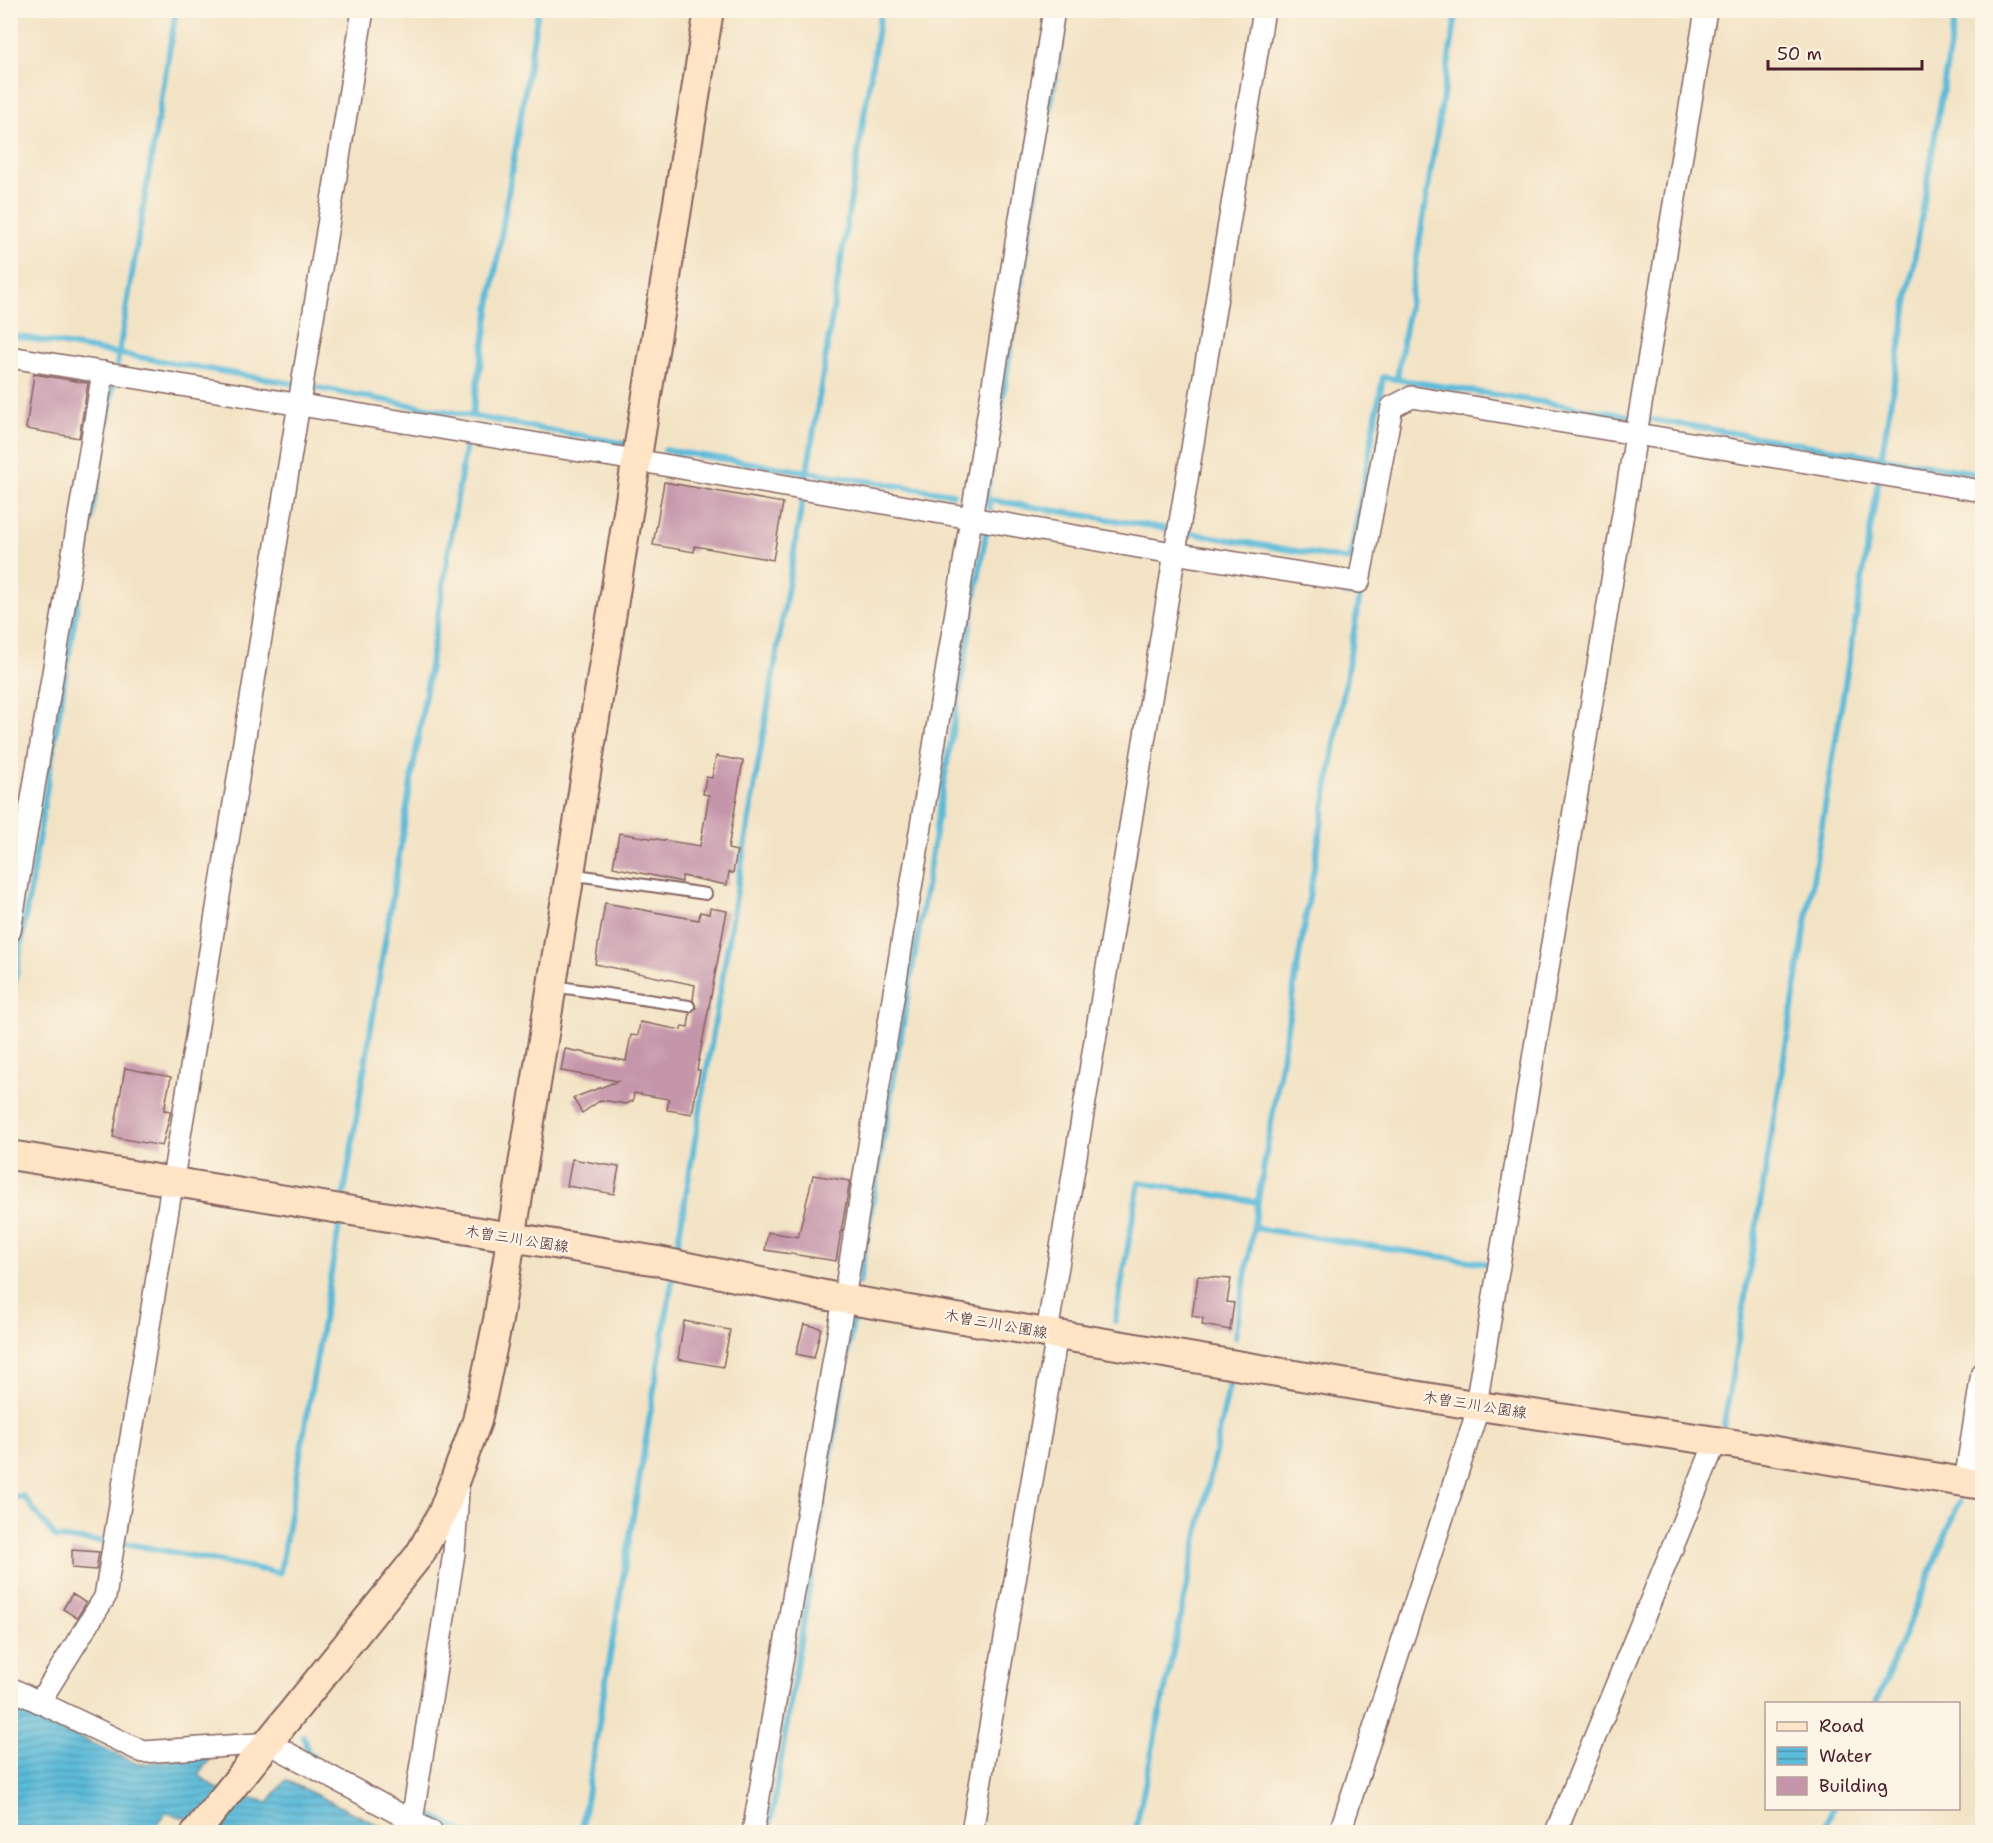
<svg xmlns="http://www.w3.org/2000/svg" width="1993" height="1843" viewBox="0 0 1993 1843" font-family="'Shantell Sans','Klee One',sans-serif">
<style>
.water{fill:url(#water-rules);stroke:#526d82;stroke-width:1.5}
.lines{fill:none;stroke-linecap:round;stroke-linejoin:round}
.stream{stroke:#5bbbd9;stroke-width:6}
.building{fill:#c595aa}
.lane-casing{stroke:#856461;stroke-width:14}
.street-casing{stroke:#856461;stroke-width:24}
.secondary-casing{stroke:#856461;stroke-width:32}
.lane{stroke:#fff;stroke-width:10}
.street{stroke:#fff;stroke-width:21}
.secondary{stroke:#ffe4c6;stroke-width:28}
.labels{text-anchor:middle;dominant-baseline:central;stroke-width:4.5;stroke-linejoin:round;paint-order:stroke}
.street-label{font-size:15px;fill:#4a1f2b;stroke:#fcf5e5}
</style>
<defs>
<pattern id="water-rules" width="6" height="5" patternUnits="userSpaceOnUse" patternTransform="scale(1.5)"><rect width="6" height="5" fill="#5bbbd9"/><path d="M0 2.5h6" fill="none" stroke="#4d97b0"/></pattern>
</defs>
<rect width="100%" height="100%" fill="#fcf5e5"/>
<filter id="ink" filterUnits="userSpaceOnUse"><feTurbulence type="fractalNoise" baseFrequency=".0167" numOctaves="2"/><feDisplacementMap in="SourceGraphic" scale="12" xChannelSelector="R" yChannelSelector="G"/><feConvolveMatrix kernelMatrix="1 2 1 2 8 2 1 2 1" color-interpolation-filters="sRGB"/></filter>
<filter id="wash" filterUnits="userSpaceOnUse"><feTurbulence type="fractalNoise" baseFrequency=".008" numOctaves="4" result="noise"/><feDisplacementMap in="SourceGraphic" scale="24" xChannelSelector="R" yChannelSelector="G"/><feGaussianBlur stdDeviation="1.35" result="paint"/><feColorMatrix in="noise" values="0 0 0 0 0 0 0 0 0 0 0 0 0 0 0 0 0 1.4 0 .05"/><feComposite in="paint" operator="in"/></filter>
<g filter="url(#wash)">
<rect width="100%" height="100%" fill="#f3e3c5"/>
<path class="water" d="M11,1706L138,1764L214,1755L198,1774L217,1789L268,1802L286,1780L392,1832H224L218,1826L166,1813L151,1832H11Z"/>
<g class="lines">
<g class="stream">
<path d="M10,335L295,384"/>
<path d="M117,365L176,10"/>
<path d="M1397,379L1457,10"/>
<path d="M312,387L626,444"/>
<path d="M472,416L538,10"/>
<path d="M1648,419L1982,474"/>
<path d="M665,450L953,494"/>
<path d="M1880,466L1956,10"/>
<path d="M806,479L881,10"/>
<path d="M985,499L1168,529"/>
<path d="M990,508L986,499L1066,10"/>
<path d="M1184,532L1350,560L1383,377L1630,416"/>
<path d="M10,1011L113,386"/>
<path d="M344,1194L466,444"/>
<path d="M1254,1228L1490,1264"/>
<path d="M677,1248L803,497"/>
<path d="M859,1283L987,527"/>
<path d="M1115,1321L1139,1182L1258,1202"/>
<path d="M1235,1337L1360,595L1344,593L1345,587"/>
<path d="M1724,1425L1878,482"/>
<path d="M1471,1466L1483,1426"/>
<path d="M10,1498L23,1496L56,1538L105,1542"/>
<path d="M124,1543L280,1573L340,1221"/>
<path d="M1876,1704L1959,1502"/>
<path d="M303,1736L308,1753L313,1756"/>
<path d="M425,1812L462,1832"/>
<path d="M581,1832L672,1281"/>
<path d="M769,1832L854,1315"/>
<path d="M1135,1832L1229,1386"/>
<path d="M1823,1832L1833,1808"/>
</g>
</g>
<g id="blocks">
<g class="building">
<path d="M34,374L88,383L79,438L26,429Z"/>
<path d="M664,482L783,503L773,560L695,546L694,552L653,545Z"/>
<path d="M716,756L743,761L728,849L737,851L733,873L729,872L727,885L682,876V882L613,867L619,833L700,846L709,795L703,794L706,777L712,778Z"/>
<path d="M605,903L699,920L700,912L709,914L710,908L727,911L697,1070H700L692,1114L667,1110L669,1099L634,1093L633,1101L626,1104L601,1100L582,1113L573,1098L618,1081L561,1071L565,1049L626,1061L631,1035L638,1036L640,1022L681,1030L682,1026L688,1027L690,1013L696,1008L693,1000L695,985L595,964Z"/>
<path d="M125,1068L171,1077L164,1110L171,1111L162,1146L113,1137Z"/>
<path d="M572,1159L619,1167L614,1194L567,1186Z"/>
<path d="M813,1175L850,1181L836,1261L765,1250L768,1232L798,1237Z"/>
<path d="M1198,1276L1231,1279L1227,1302L1234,1303L1230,1330L1202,1325L1203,1318L1192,1316Z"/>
<path d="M684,1321L730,1330L723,1367L678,1359Z"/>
<path d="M804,1324L821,1328L814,1358L796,1354Z"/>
<path d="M72,1550L99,1552L96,1570L72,1568Z"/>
<path d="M72,1594L86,1603L77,1618L63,1609Z"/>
</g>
</g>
</g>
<g filter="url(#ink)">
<use href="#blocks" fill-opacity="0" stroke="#856461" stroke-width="1.5"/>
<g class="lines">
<defs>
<g id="lane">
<path d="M570,874L706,894"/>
<path d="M553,986L689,1006"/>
</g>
<g id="street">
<path d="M10,357L635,460L1173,553L1359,582L1392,407L1412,397L1982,491"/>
<path d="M10,931L103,372"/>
<path d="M1047,1333L1264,10"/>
<path d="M1476,1405L1706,10"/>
<path d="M1965,1482L1982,1373"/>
<path d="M10,1688L143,1752L269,1743L432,1832"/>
<path d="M40,1701L105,1597L363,10"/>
<path d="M412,1821L454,1553L458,1491"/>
<path d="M753,1832L844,1299L1054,10"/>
<path d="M972,1832L1057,1335"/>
<path d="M1340,1832L1479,1406"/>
<path d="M1556,1832L1716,1441"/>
</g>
<g id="secondary">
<path d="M10,1155L658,1261L844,1299L1479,1406L1716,1441L1982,1485"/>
<path d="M196,1832L420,1554L442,1514L477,1421L498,1320L709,10"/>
</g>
</defs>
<use href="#lane" class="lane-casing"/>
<use href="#street" class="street-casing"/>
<use href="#secondary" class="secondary-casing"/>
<use href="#lane" class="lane"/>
<use href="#street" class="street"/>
<use href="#secondary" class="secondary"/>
</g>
</g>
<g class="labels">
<g class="street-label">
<text transform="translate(517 1239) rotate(9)">木曽三川公園線</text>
<text transform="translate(996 1324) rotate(10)">木曽三川公園線</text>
<text transform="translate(1475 1405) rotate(9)">木曽三川公園線</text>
</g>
</g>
<rect width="1993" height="1843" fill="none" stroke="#fcf5e5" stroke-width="36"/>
<rect x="1765" y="1702" width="195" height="108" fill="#fcf5e5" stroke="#b59f9b" stroke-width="1.5"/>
<rect x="1777" y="1722" width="30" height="9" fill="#ffe4c6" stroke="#b59f9b" stroke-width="1.5"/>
<text x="1819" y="1732" font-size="18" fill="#4a1f2b">Road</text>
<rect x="1777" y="1747" width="30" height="18" fill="url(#water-rules)" stroke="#b59f9b" stroke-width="1.5"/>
<text x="1819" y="1762" font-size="18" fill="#4a1f2b">Water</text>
<rect x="1777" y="1777" width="30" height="18" fill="#c595aa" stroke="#b59f9b" stroke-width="1.5"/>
<text x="1819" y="1792" font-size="18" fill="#4a1f2b">Building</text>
<path d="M1768 60v9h154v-9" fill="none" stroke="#4a1f2b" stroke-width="3"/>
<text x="1777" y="60" font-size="18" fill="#4a1f2b" stroke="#fcf5e5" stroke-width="4.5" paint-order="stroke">50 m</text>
</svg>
